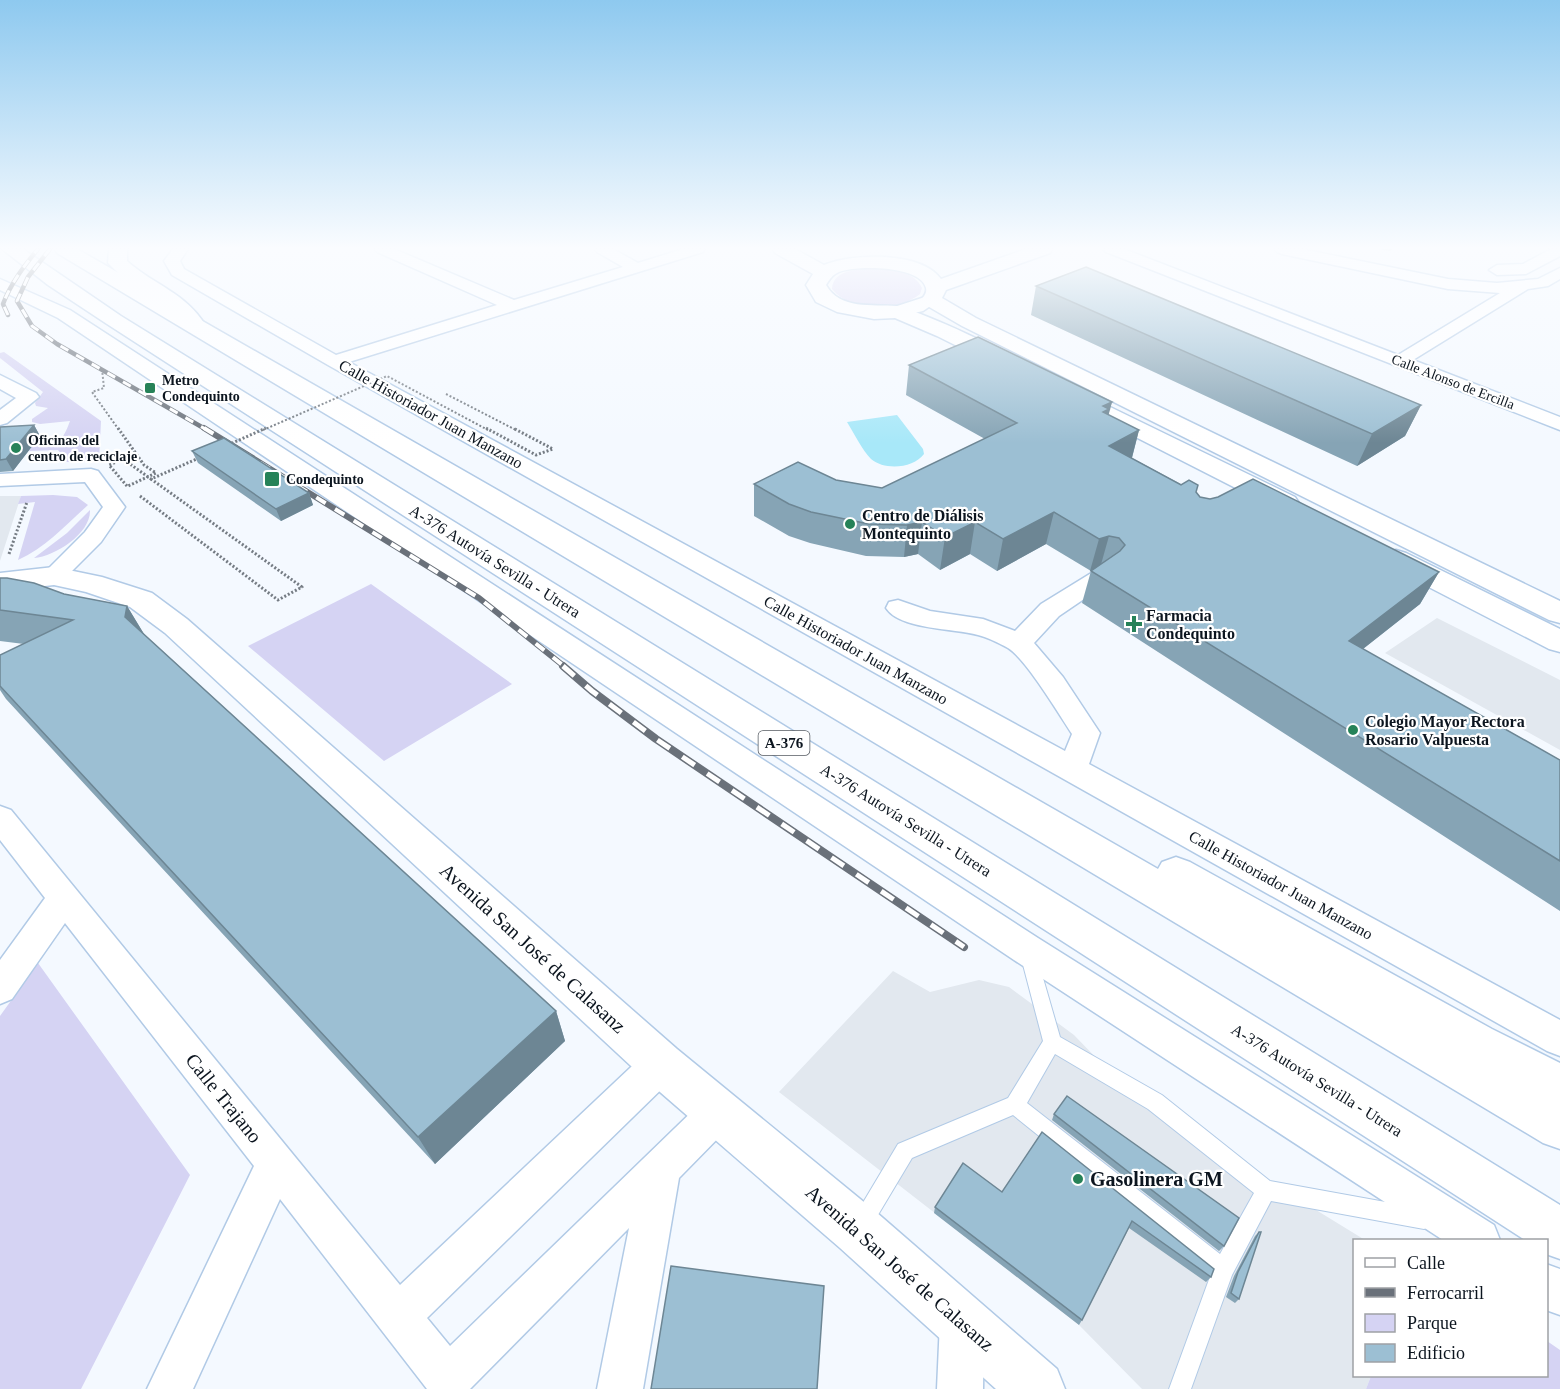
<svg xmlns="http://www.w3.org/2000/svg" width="1560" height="1389" font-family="Georgia,serif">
  <rect width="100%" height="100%" fill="#f4f9ff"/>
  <path fill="#e2e8ef" d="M0 496H21L0 561Z
    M1437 618 1560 680V750L1385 653Z
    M893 971 930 992 979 980 1009 987 1074 1035 1104 1066 1210 1145 1365 1240H1354V1376H1371L1366 1389H1142L1079 1325 779 1092Z"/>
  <path fill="#d5d3f3" d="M875 268C892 269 914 271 922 288L920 294C898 312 850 312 832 289 833 269 860 269 875 268Z
    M4 352 101 421 99 461 67 462 58 450 29 451 33 445C58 444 61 445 70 421L40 424 32 422V419L48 408 36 406 35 403 43 392 0 358V353Z
    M53 495 77 497 88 505C67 524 45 548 18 560L35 502 18 504 21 496Z
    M90 510C91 533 56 556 34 558L67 533Z
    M371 584 512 684 384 761 248 646Z
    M38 963 190 1175 81 1389H0V1016Z
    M1547 1341 1560 1350V1389H1366L1371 1376H1546Z"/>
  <path fill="#a8e8f9" d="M897 415 923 449 924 454C914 468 885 471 871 459 862 450 854 433 847 422Z"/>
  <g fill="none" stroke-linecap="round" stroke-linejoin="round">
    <defs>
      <path id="lane" d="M1029 949 1035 952 1037 957 1060 1037 1162 1095 1270 1181 1424 1209 1431 1212 1434 1219 1431 1226 1424 1229 1271 1201 1232 1275 1191 1389H1169L1211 1274 1013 1115 912 1158 869 1230 862 1233 855 1230 852 1223 855 1216 898 1144 1008 1098 1043 1041 1021 957 1023 952ZM1055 1054 1148 1109 1254 1193 1220 1254 1027 1103Z"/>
      <path id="street" d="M173 249H188L180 261 184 269 336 355 497 305 377 252 375 249H394L514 300 623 267 597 252 595 249H613L638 263 683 249H705L703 252 349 362 1065 751 1072 734C1059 714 1026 659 1008 648 999 643 987 637 978 635 954 628 900 630 886 608L889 602 898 600 930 611 983 619 1015 631 1041 604 1093 572 1101 570 1109 572 1113 577 1109 582 1059 616 1034 643 1063 677 1100 733 1089 764 1560 1020V1056L1547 1051 328 365 172 275 164 261Z
        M1103 249H1124L1398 355 1500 293 1448 289 1282 254 1277 252 1275 249H1302L1448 279 1497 283 1538 279 1560 268V279L1548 286 1528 289 1413 360 1560 417V430L1106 252Z
        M1551 249H1560V256L1526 274 1497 275 1489 270 1497 265 1523 264Z
        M0 279 70 310 1038 938 1494 1225 1500 1240H1443L1014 960 58 318 0 290Z
        M931 295 939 300 923 311 897 317 889 312 891 308Z
        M0 375 36 393 39 397 7 423 0 425V410L16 398 0 389Z
        M91 469 98 471 125 507 101 542 62 581 54 583 46 581 42 576 46 571 85 532 103 507 85 482 0 486V474Z
        M0 806 11 810 400 1285 648 1051 661 1046 674 1051 679 1064 674 1077 427 1318 450 1346 706 1098 719 1092 732 1098 738 1111 732 1124 679 1178 643 1389H597L629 1228 470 1389H427L280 1199 193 1389H147L254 1166 65 923 12 999 0 1004V960L45 898 0 840Z
        M1546 1264 1560 1269V1315L1546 1310Z
        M962 1300 977 1307 984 1322 983 1389H937L940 1322 947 1307Z"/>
      <path id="secondary" d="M109 249H127V261C155 286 185 292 206 326L202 330 195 332 188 330 173 311 121 276 108 263Z
        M773 249H795L824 265C852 253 921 251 941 279L1026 249H1052L1050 253 946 290 942 298 976 318 1560 601V623L1549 620 962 326 924 304 921 300C924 296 927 293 926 288 921 265 855 265 839 272 832 275 830 279 826 285 840 310 872 304 897 306 905 307 915 312 923 315 954 327 984 342 1015 357L1018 362 1015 367 1007 369 999 367 937 336 895 318 874 319 837 312 816 302 806 285 813 274 775 253Z
        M1069 387 1295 497 1299 503 1295 509 1286 511 1277 509 1061 399 1057 394 1061 389Z
        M1396 550 1406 553 1560 629V652L1549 649 1386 565 1382 559 1386 553Z
        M54 567 102 577 152 593 187 619 677 1049 876 1212 1057 1369 1065 1389H996L840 1248 645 1079 165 633 130 607 86 592 54 585 0 591V573Z"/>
      <path id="primary" d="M2 249H23L121 316 1560 1205V1259L1546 1254V1240H1525L107 324 48 285Z
        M55 249H77L1158 869 1162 862 1176 857 1190 862 1492 1029 1560 1063V1149L1543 1143 57 253Z"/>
    </defs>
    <use href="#lane" stroke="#b1cae6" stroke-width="2"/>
    <use href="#street" stroke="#b1cae6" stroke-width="3"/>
    <use href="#secondary" stroke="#b1cae6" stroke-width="3"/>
    <use href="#primary" stroke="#b1cae6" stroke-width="3"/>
    <path stroke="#757c84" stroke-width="2" stroke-dasharray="2 2" stroke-linecap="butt" d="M102 369 104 388 92 392 119 430"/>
    <path stroke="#757c84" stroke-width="3" stroke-dasharray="2 2" stroke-linecap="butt" d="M118 428 144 465 156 473 128 486
      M140 496 278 600 302 587 151 479
      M9 554 27 502"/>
    <use href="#lane" fill="#fff" fill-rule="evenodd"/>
    <use href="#street" fill="#fff" fill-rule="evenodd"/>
    <use href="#secondary" fill="#fff" fill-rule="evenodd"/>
    <use href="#primary" fill="#fff" fill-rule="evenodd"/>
    <defs>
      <path id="rail-far2" d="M50 249 28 277 17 301 32 326 57 344 207 430
        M8 315 3 304C11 283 24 266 38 249"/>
      <path id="rail-far1" d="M204 428 479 598 565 667"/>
      <path id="rail" d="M563 666 592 691 656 739 964 947"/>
    </defs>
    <use href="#rail-far2" stroke="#6a717a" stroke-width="4.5"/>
    <use href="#rail-far1" stroke="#6a717a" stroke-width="6"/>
    <use href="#rail" stroke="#6a717a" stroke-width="8"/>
    <use href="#rail-far2" stroke="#fff" stroke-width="3" stroke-dasharray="9" stroke-linecap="butt"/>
    <use href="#rail-far1" stroke="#fff" stroke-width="4" stroke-dasharray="11" stroke-linecap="butt"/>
    <use href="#rail" stroke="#fff" stroke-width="5" stroke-dasharray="15" stroke-linecap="butt"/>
    <path stroke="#757c84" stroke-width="2" stroke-dasharray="2 2" stroke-linecap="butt" d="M446 394 516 430
      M263 430 387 376 488 430"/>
    <path stroke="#757c84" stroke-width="3" stroke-dasharray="2 2" stroke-linecap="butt" d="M486 428 536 455 553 449 513 428
      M228 445 266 428
      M127 486 109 465 123 459 151 479 199 458"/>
  </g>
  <path fill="#86a4b5" d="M1377 249H1392L1390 251Z
    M1036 286 1421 405 1405 436 1357 466 1031 315Z
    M909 365 1112 402 1108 415 1139 430 1132 458 1196 492 1200 497 1439 572 1420 604 1363 649 1560 760V911L1082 603 1091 571 1046 544 997 571 970 554 940 570 918 554 904 557 866 556 810 543 789 536 754 516V484L836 480 882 488 985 439 906 395Z
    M34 425 40 436 13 471 0 472V427Z
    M192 451 309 493 313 505 281 521 198 463Z
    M0 578 64 594 127 606 144 634 556 1011 565 1041 435 1164 6 699 0 690V655L24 644 0 641Z
    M1054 1114 1224 1246 1219 1251 1052 1120Z
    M1042 1132 1211 1277 1206 1282 1129 1228 1082 1320 1079 1325 934 1213 935 1207 1002 1192Z
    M1259 1232 1239 1299 1235 1303 1226 1297 1234 1276 1255 1236Z"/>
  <path fill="#6d8694" d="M1112 402 1104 432 1103 406Z
    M1421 405 1405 436 1357 466 1372 434Z
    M34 425 40 436 13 471 6 459Z
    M1139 430 1131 461 1109 446Z
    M309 493 313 505 281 521 276 509Z
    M1054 512 1046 544 997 571 1003 539Z
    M922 522 918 554 904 557 907 525Z
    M975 522 970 554 940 570 945 537Z
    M1109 536 1100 568 1090 571 1099 539Z
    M1439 572 1420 604 1331 674 1349 641Z
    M127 606 147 639 125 617Z
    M556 1011 565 1041 435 1164 418 1137Z"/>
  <path fill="#9cbfd3" stroke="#6d8694" stroke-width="1.5" d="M1086 267 1421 405 1372 434 1036 286Z
    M978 337 1112 402 1103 406 1109 409 1103 412 1139 430 1109 446 1181 485 1189 480 1198 485 1196 492 1200 497 1210 499 1218 497 1253 479 1439 572 1349 641 1560 760V861L1091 571 1120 551 1125 545 1119 538 1109 536 1099 539 1054 512 1003 539 975 522 945 537 922 522 907 525 869 524 811 512 789 504 754 484 798 462 836 480 882 488 1017 423 909 365Z
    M34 425 6 459 0 460V427Z
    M224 438 309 493 276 509 192 451Z
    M0 578H7L34 583 64 594 127 606 125 617 556 1011 418 1137 0 686V655L73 620 0 610Z
    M1067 1096 1239 1218 1224 1246 1054 1114Z
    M1042 1132 1214 1269 1211 1277 1132 1221 1082 1320 935 1207 963 1163 1002 1192Z
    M1259 1232H1261L1239 1299 1231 1293 1238 1272Z
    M671 1266 824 1286 817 1389H651Z"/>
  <linearGradient id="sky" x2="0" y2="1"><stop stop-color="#8ec9ef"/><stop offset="0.56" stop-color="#fafcff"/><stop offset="1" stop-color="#fafcff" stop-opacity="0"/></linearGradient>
  <rect width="1560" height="443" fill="url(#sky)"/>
  <g fill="#268258" stroke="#fff" stroke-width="2">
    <rect x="144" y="382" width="12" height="12" rx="3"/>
    <circle cx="16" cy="448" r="6"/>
    <rect x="264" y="471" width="16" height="16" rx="3"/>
    <circle cx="850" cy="524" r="6"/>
    <path d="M1131 615h6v6h6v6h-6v6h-6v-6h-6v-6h6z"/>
    <circle cx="1353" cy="730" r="6"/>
    <circle cx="1078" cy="1179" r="6"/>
  </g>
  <g text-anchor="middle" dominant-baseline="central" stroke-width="4.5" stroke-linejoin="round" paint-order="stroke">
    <g font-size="14" font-weight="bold" fill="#0c151f" stroke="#fff" text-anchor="start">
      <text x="162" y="380">Metro<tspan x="162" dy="16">Condequinto</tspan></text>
      <text x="28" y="440">Oficinas del<tspan x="28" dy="16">centro de reciclaje</tspan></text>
      <text x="286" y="479">Condequinto</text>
    </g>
    <g font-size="14" fill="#0c151f" stroke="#fff">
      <text transform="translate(1453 382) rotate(21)">Calle Alonso de Ercilla</text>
    </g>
    <rect fill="#fff" stroke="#555b62" stroke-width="1.5" x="758.5" y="731" width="51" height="24" rx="4.5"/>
    <g font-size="15" font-weight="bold" fill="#0c151f">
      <text x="784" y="743">A-376</text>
    </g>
    <g font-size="16" fill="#0c151f" stroke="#fff">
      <text transform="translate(431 414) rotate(29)">Calle Historiador Juan Manzano</text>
      <text transform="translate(495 561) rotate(32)">A-376 Autovía Sevilla - Utrera</text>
      <text transform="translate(856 650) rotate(29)">Calle Historiador Juan Manzano</text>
      <text transform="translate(906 820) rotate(32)">A-376 Autovía Sevilla - Utrera</text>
      <text transform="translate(1281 885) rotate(29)">Calle Historiador Juan Manzano</text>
      <text transform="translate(1317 1080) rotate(32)">A-376 Autovía Sevilla - Utrera</text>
    </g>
    <g font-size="16" font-weight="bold" fill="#0c151f" stroke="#fff" text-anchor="start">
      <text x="862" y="515">Centro de Diálisis<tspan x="862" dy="18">Montequinto</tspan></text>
      <text x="1146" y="615">Farmacia<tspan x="1146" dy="18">Condequinto</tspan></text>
      <text x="1365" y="721">Colegio Mayor Rectora<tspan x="1365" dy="18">Rosario Valpuesta</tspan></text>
    </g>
    <g font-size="20" fill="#0c151f" stroke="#fff">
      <text transform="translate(533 948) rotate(42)">Avenida San José de Calasanz</text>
      <text transform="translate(224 1098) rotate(51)">Calle Trajano</text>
      <text transform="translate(900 1268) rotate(41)">Avenida San José de Calasanz</text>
    </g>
    <g font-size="20" font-weight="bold" fill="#0c151f" stroke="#fff" text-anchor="start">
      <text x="1090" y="1179">Gasolinera GM</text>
    </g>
  </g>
  <rect x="1353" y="1239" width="195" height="138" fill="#ffffff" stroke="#9ea1a5" stroke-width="1.5"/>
  <rect x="1365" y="1258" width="30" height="9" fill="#ffffff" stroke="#9ea1a5" stroke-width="1.5"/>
  <text x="1407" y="1269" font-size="18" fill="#0c151f">Calle</text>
  <rect x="1365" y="1288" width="30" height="9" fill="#6a717a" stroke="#9ea1a5" stroke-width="1.5"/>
  <text x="1407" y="1299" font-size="18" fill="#0c151f">Ferrocarril</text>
  <rect x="1365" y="1314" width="30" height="18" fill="#d5d3f3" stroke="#9ea1a5" stroke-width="1.5"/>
  <text x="1407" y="1329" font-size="18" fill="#0c151f">Parque</text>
  <rect x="1365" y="1344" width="30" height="18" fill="#9cbfd3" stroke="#9ea1a5" stroke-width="1.5"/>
  <text x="1407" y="1359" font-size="18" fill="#0c151f">Edificio</text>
</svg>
